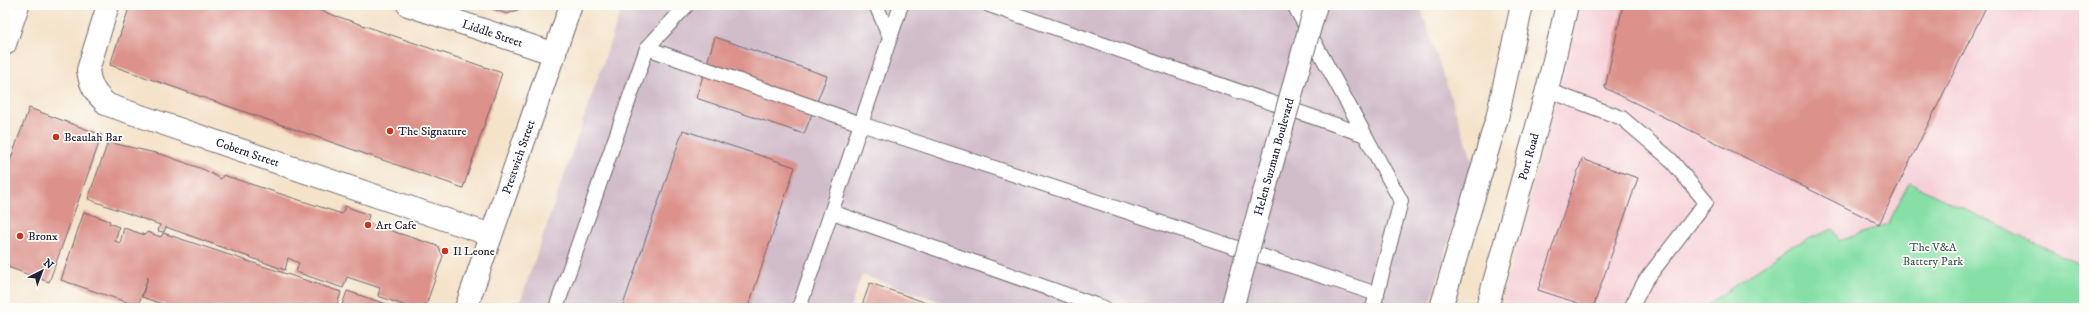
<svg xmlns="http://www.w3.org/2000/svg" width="2089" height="313" font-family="'IM FELL DW Pica',serif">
  <rect width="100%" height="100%" fill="#fdfcf7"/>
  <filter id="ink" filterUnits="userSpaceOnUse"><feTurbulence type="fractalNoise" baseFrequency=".025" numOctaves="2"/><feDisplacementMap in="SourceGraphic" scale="8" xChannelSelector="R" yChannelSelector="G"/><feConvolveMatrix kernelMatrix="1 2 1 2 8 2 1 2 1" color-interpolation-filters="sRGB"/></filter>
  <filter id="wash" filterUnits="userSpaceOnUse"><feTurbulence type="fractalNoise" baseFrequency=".012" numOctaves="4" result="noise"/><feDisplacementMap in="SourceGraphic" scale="16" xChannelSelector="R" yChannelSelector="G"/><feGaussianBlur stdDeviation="0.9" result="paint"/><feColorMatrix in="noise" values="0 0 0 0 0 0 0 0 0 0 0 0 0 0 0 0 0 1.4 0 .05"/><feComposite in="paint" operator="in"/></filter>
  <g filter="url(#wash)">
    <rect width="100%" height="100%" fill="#f4e2c9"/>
    <path fill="#f6cfd8" d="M1579 5H2084V308H1500L1558 93Z"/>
    <path fill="#d1bdca" d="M623 5H1418L1421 9 1473 162 1429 308H959L862 275 850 308H518Z"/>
    <path fill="#86e0a6" stroke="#548170" d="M1909 183 2084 266V308H1703L1789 247 1833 229 1839 241 1888 224Z"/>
    <g id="blocks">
      <path fill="#dc918a" d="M130 5H304L502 73 463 188 110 65Z
        M482 5H530L507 14Z
        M1623 5H1987L1879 224 1605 88Z
        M715 37 827 76 804 134 696 98Z
        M29 108 102 135 49 282 5 266V175Z
        M683 130 795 167 748 308H622Z
        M108 142 164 155 205 170 221 179 223 175 342 214 345 206 369 215 367 223 438 246 443 256 425 308H412L378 296 380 288 347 277 343 288 296 272 299 263 288 258 285 270 166 227 164 232 158 231 160 225 88 199Z
        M1582 159 1638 178 1593 308 1538 290Z
        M84 212 110 221 109 223 119 227 115 241 120 243 124 228 145 235 147 232 161 237 163 233 341 292 336 308H174L142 297 148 277 138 306 61 280Z
        M870 283 941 308H861Z
        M347 291 398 308H341Z"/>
    </g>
  </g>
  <g filter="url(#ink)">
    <use href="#blocks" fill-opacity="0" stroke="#6c656d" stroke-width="1"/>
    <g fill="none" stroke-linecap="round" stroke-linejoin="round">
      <defs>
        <path id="service" d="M876 5 890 37
          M989 5 1365 135
          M1294 5 1401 201 1373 308
          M647 48 861 124 1377 294
          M1547 90 1622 118 1670 159 1706 202 1645 281 1631 308
          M832 212 1104 308
          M556 308 647 48 687 5
          M799 308 901 5"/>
        <g id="minor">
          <path id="s1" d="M108 5 88 70C90 86 96 95 108 105L491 235"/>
          <path id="s2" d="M408 5 555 54"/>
          <path id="s3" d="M466 308 571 5"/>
          <path id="s4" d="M1487 308 1547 90 1567 5"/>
        </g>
        <path id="secondary" d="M5 44 18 5"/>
        <path id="primary" d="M1441 308 1497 118 1522 5"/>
      </defs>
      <use href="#service" stroke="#6c656d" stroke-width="16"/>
      <use href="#minor" stroke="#6c656d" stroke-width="24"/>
      <use href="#secondary" stroke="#6c656d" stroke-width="24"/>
      <use href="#primary" stroke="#6c656d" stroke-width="24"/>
      <use href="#service" stroke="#fff" stroke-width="14"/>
      <use href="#minor" stroke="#fff" stroke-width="22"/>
      <use href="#secondary" stroke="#fff" stroke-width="22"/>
      <use href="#primary" stroke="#fff" stroke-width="22"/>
      <defs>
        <g id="primary-bridge">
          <path id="s5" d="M1232 308 1316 5"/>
        </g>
      </defs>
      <use href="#primary-bridge" stroke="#6c656d" stroke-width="24" stroke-linecap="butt"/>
      <use href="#primary-bridge" stroke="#fff" stroke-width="22"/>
    </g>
  </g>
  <g fill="#c8321e" stroke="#fdfcf7" stroke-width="1.5">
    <circle cx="390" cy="131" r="4"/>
    <circle cx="56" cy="137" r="4"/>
    <circle cx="368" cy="225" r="4"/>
    <circle cx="20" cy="236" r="4"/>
    <circle cx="445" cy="251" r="4"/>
  </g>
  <g text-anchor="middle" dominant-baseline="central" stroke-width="3.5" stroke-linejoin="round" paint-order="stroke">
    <g font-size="12" fill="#22223b" stroke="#fdfcf7">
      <text stroke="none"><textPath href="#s2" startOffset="89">Liddle Street</textPath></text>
      <text stroke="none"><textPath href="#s1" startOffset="257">Cobern Street</textPath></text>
      <text stroke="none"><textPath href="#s5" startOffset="157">Helen Suzman Boulevard</textPath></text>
      <text stroke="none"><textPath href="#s3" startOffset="160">Prestwich Street</textPath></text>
      <text stroke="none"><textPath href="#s4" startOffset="157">Port Road</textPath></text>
    </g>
    <g font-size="12" fill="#22223b" stroke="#fdfcf7" text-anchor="start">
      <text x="398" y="131">The Signature</text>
      <text x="64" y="137">Beaulah Bar</text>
      <text x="376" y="225">Art Cafe</text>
      <text x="28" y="236">Bronx</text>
      <text x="453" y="251">Il Leone</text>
    </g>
    <g font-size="12" fill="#405b5b" stroke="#fdfcf7">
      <text x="1933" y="247">The V&amp;A<tspan x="1933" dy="14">Battery Park</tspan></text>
    </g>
  </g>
  <rect width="2089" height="313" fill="none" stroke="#fdfcf7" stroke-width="20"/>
  <g transform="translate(42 271) rotate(42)" stroke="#fdfcf7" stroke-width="3" paint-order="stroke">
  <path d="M0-3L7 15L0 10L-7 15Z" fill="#22223b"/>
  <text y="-6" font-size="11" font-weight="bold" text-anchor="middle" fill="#22223b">N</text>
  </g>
</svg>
